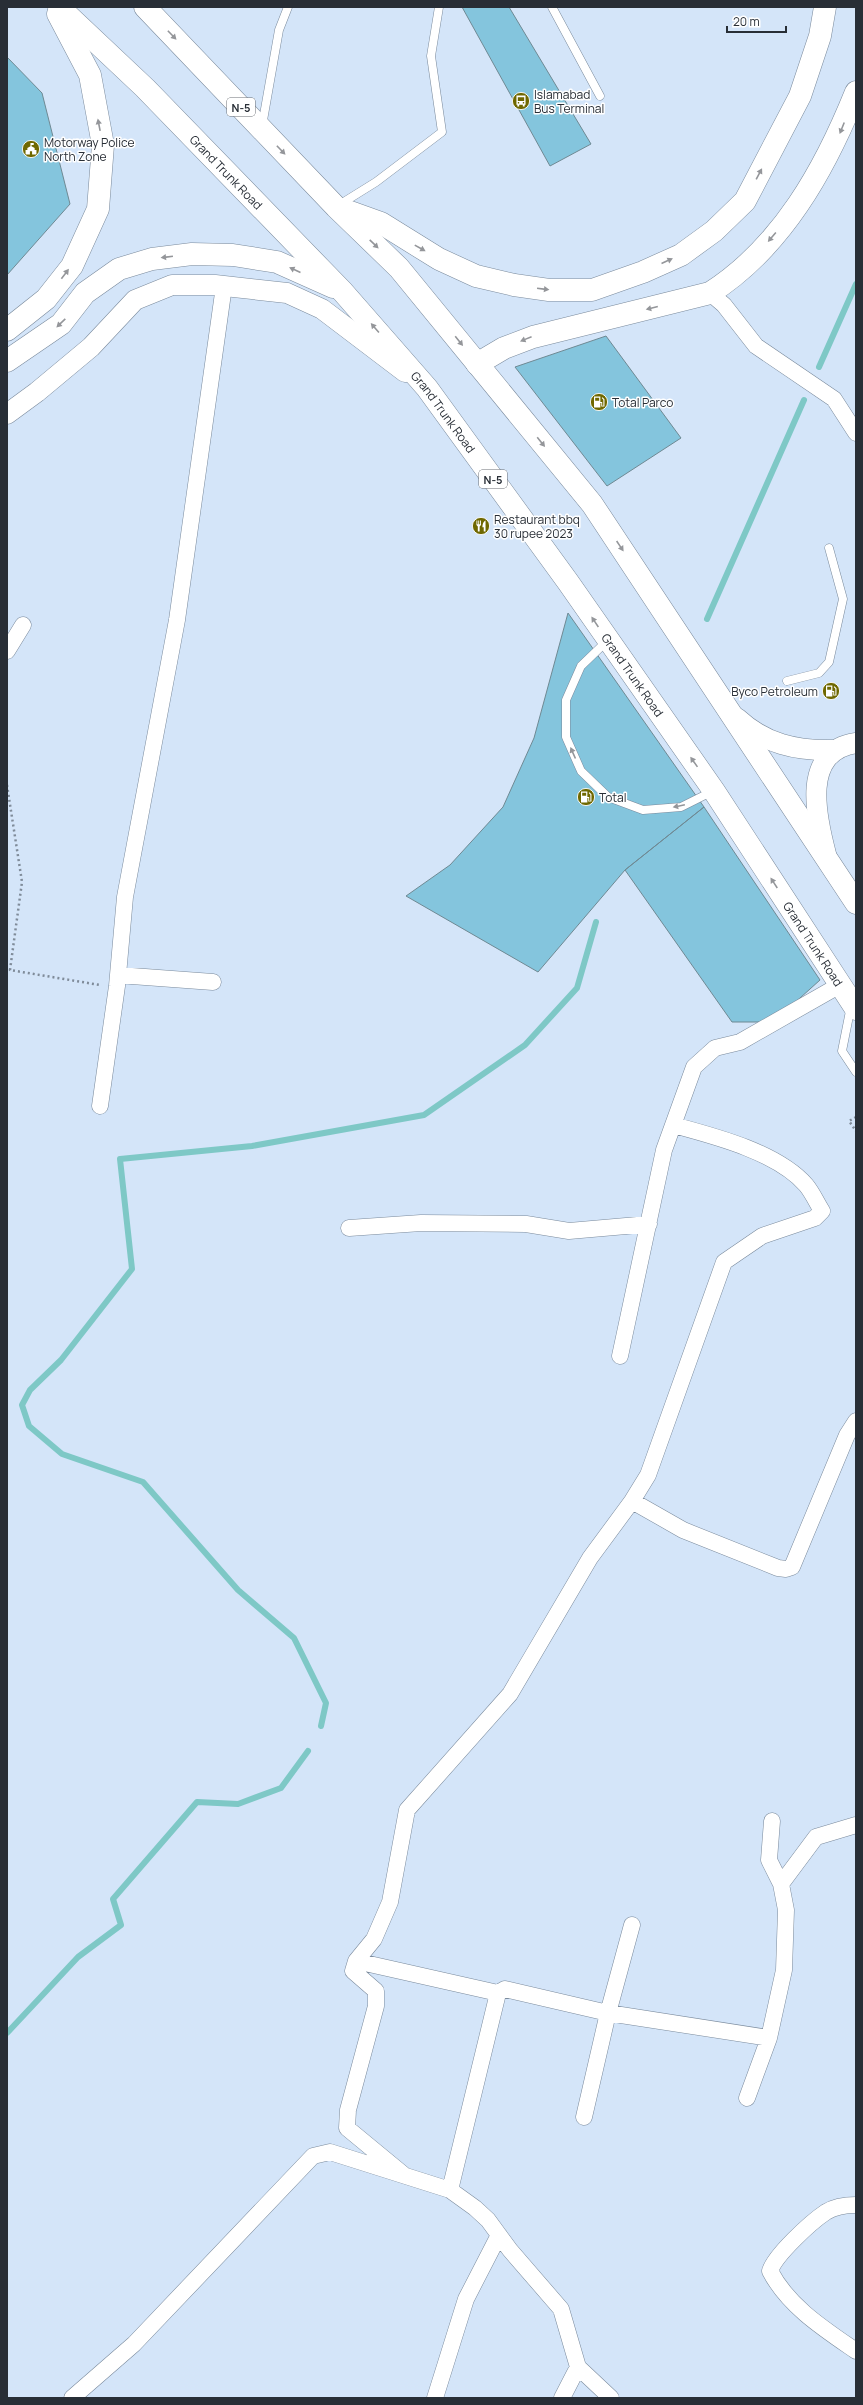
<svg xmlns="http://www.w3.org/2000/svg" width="863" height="2405" font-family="Manrope,sans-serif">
  <rect width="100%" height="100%" fill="#d4e5f9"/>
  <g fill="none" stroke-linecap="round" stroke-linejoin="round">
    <path stroke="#7ec8c6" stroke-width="6" d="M819 367 856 284
      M707 619 804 400
      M321 1726 326 1703 294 1638 238 1590 143 1482 62 1454 29 1426 22 1405 30 1390 61 1360 132 1269 120 1159 252 1146 424 1115 525 1045 577 988 596 922
      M7 2033 78 1957 121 1925 113 1899 197 1802 238 1804 281 1788 308 1751"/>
  </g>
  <path fill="#84c5dd" stroke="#6f8993" d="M462 7H509L591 144 550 166Z
    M7 57 42 93 70 204 7 275Z
    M606 336 681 438 607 486 515 367Z
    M568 613 704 807 625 870 538 972 406 896 450 865 503 807 534 738Z
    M704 807 820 980 790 1007 760 1022H732L625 870Z"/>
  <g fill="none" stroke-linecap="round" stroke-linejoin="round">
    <defs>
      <path id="service" d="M552 7 600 96
        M262 126 279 30 288 7
        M339 205 376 182 442 132 431 56 439 7
        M607 641 581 666 566 700V737L581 771 608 797 643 810 681 807 713 791
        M787 681 819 673 829 662 843 599 829 548
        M851 1006 842 1051 856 1072"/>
      <path id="minor" d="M710 293 724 305 756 346 834 399 856 433
        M7 651 23 625
        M118 975 213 982
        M100 1106 117 986 125 897 177 620 224 286
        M349 1228 421 1223 526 1224 569 1231 649 1224
        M620 1356 664 1150 694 1067 715 1048 740 1042 840 985
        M632 1501 648 1475 724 1262 762 1236 815 1218 822 1211C817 1203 812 1192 806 1185 777 1152 714 1136 673 1125
        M781 1884 816 1837 856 1825
        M356 1961 498 1993
        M747 2098 769 2038 784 1970 786 1910 781 1884 769 1860 772 1821
        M584 2117 608 2013 632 1925
        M404 2175 347 2128 348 2110 376 2006V1991L353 1971 356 1961 374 1939 390 1902 407 1810 510 1694 590 1558 632 1501 683 1530 778 1568 786 1569 792 1567 847 1435 856 1421
        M450 2190 498 1993 505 1989 608 2013 769 2038
        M856 2205C846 2205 834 2207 826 2212 811 2222 775 2255 770 2271 788 2306 824 2329 856 2351
        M72 2398 134 2344 313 2156 330 2152 450 2190 475 2208 488 2220 510 2250 561 2309 578 2367 611 2398
        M435 2398 466 2299 499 2235
        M562 2398 578 2367"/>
      <path id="tertiary" d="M7 414 37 392 91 347 135 300 172 285H215L287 293 322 309 405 372
        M737 718C765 744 796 751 834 750
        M826 854C816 816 801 751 856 743"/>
      <path id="primary" d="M477 364 504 348 533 337 710 293C782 247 825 169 856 92"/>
      <g id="trunk">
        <path id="s1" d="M59 7 145 88 343 292 427 388 568 582 714 791 856 1009"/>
        <path d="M145 7 336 207 399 268 592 504 856 903"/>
        <path d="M342 209 381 223 439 259 476 276 514 285 549 290H592L643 272 681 255 714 231 745 201 800 96 820 36 825 7"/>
        <path d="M7 330 46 299 72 266 98 209 103 145 90 75 58 14"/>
        <path d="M7 361 61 324 85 293 119 269 152 259 192 254 233 255 277 262 333 287"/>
      </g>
    </defs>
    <use href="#service" stroke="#7a8a9c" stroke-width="9"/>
    <use href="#minor" stroke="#7a8a9c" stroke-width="17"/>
    <use href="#tertiary" stroke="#7a8a9c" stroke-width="21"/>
    <use href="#primary" stroke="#7a8a9c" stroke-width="23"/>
    <use href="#trunk" stroke="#7a8a9c" stroke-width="23"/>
    <path stroke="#7f8b99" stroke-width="2.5" stroke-dasharray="2 3" stroke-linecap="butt" d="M7 785 22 882 10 970 100 985
      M856 1117 849 1121 856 1131"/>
    <use href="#service" stroke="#fff" stroke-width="8"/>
    <use href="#minor" stroke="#fff" stroke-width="16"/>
    <use href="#tertiary" stroke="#fff" stroke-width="20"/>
    <use href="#primary" stroke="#fff" stroke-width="22"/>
    <use href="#trunk" stroke="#fff" stroke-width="22"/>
  </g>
  <defs><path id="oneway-solid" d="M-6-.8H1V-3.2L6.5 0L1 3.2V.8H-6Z"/></defs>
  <g fill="#94969a">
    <use href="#oneway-solid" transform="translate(172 35) rotate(46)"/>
    <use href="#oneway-solid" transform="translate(99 125) rotate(-101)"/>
    <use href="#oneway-solid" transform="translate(842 128) rotate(112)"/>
    <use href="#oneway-solid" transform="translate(281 150) rotate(46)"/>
    <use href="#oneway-solid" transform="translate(759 174) rotate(-62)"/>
    <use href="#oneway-solid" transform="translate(772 237) rotate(130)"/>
    <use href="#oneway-solid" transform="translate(374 244) rotate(44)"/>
    <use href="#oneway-solid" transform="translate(420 248) rotate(29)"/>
    <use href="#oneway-solid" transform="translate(167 257) rotate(173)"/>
    <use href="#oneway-solid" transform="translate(667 261) rotate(-24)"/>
    <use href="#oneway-solid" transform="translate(295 270) rotate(-156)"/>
    <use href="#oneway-solid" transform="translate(65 274) rotate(-53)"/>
    <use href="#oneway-solid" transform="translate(543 289) rotate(7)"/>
    <use href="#oneway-solid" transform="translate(652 308) rotate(166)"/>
    <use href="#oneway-solid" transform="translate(61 323) rotate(136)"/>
    <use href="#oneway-solid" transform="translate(375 328) rotate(-131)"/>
    <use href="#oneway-solid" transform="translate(526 339) rotate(158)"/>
    <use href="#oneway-solid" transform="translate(459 341) rotate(51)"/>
    <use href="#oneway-solid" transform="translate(541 442) rotate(51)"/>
    <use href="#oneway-solid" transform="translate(620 546) rotate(56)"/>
    <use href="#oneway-solid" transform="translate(595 622) rotate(-124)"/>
    <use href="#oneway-solid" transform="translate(573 753) rotate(-114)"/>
    <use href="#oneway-solid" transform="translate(694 762) rotate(-125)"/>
    <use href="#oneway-solid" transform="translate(679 806) rotate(168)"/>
    <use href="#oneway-solid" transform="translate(774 883) rotate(-123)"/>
  </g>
  <defs>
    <symbol id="bus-disc" viewBox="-11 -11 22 22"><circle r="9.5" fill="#6f6800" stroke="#fff"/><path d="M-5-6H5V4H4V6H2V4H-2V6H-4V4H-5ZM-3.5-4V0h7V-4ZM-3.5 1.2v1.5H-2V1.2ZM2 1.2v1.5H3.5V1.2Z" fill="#fff"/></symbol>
    <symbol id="civic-disc" viewBox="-11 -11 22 22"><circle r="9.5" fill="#6f6800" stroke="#fff"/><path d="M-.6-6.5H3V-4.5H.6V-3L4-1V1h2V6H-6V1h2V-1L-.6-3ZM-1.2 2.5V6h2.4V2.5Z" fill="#fff"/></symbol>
    <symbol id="fuel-disc" viewBox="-11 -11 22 22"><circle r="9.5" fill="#6f6800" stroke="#fff"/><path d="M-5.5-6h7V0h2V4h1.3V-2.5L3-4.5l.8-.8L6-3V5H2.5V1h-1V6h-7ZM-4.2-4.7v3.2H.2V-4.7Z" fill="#fff"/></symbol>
    <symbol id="restaurant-disc" viewBox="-11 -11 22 22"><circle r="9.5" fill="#6f6800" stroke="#fff"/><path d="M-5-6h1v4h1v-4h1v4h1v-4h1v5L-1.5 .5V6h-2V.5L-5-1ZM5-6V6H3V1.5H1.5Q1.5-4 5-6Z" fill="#fff"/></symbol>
  </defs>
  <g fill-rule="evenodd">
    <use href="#bus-disc" x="511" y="91" width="20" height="20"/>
    <use href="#civic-disc" x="21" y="139" width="20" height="20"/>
    <use href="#fuel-disc" x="589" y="392" width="20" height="20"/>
    <use href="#restaurant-disc" x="471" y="516" width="20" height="20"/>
    <use href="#fuel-disc" x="821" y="681" width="20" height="20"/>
    <use href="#fuel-disc" x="576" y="787" width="20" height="20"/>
  </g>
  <g text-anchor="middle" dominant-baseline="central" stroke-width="3" stroke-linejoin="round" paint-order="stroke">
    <g fill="#fff" stroke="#686d72" stroke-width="1">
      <rect x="227" y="98" width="28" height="18" rx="3"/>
      <rect x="479" y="470" width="28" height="18" rx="3"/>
    </g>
    <g font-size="11" font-weight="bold" fill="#282e36">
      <text x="241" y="107">N-5</text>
      <text x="493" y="479">N-5</text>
    </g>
    <g font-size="12" fill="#282e36" stroke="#fff" text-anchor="start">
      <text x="534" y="94">Islamabad<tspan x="534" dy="14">Bus Terminal</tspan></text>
      <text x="44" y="142">Motorway Police<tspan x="44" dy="14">North Zone</tspan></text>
      <text x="612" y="402">Total Parco</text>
      <text x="494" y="519">Restaurant bbq<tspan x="494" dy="14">30 rupee 2023</tspan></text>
      <text x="818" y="691" text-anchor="end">Byco Petroleum</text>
      <text x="599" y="797">Total</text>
    </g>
    <g font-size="12" fill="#282e36" stroke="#fff">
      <text stroke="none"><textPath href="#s1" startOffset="235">Grand Trunk Road</textPath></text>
      <text stroke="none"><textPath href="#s1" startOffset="559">Grand Trunk Road</textPath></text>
      <text stroke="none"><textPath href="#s1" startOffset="883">Grand Trunk Road</textPath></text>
      <text stroke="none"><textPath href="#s1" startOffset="1207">Grand Trunk Road</textPath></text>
    </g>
  </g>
  <rect width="863" height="2405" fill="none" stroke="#282e36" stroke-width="16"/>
  <path d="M727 26v6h59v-6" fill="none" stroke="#282e36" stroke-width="2"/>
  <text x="733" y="26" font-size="12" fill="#282e36" stroke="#ffffff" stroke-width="3" paint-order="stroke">20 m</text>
</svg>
